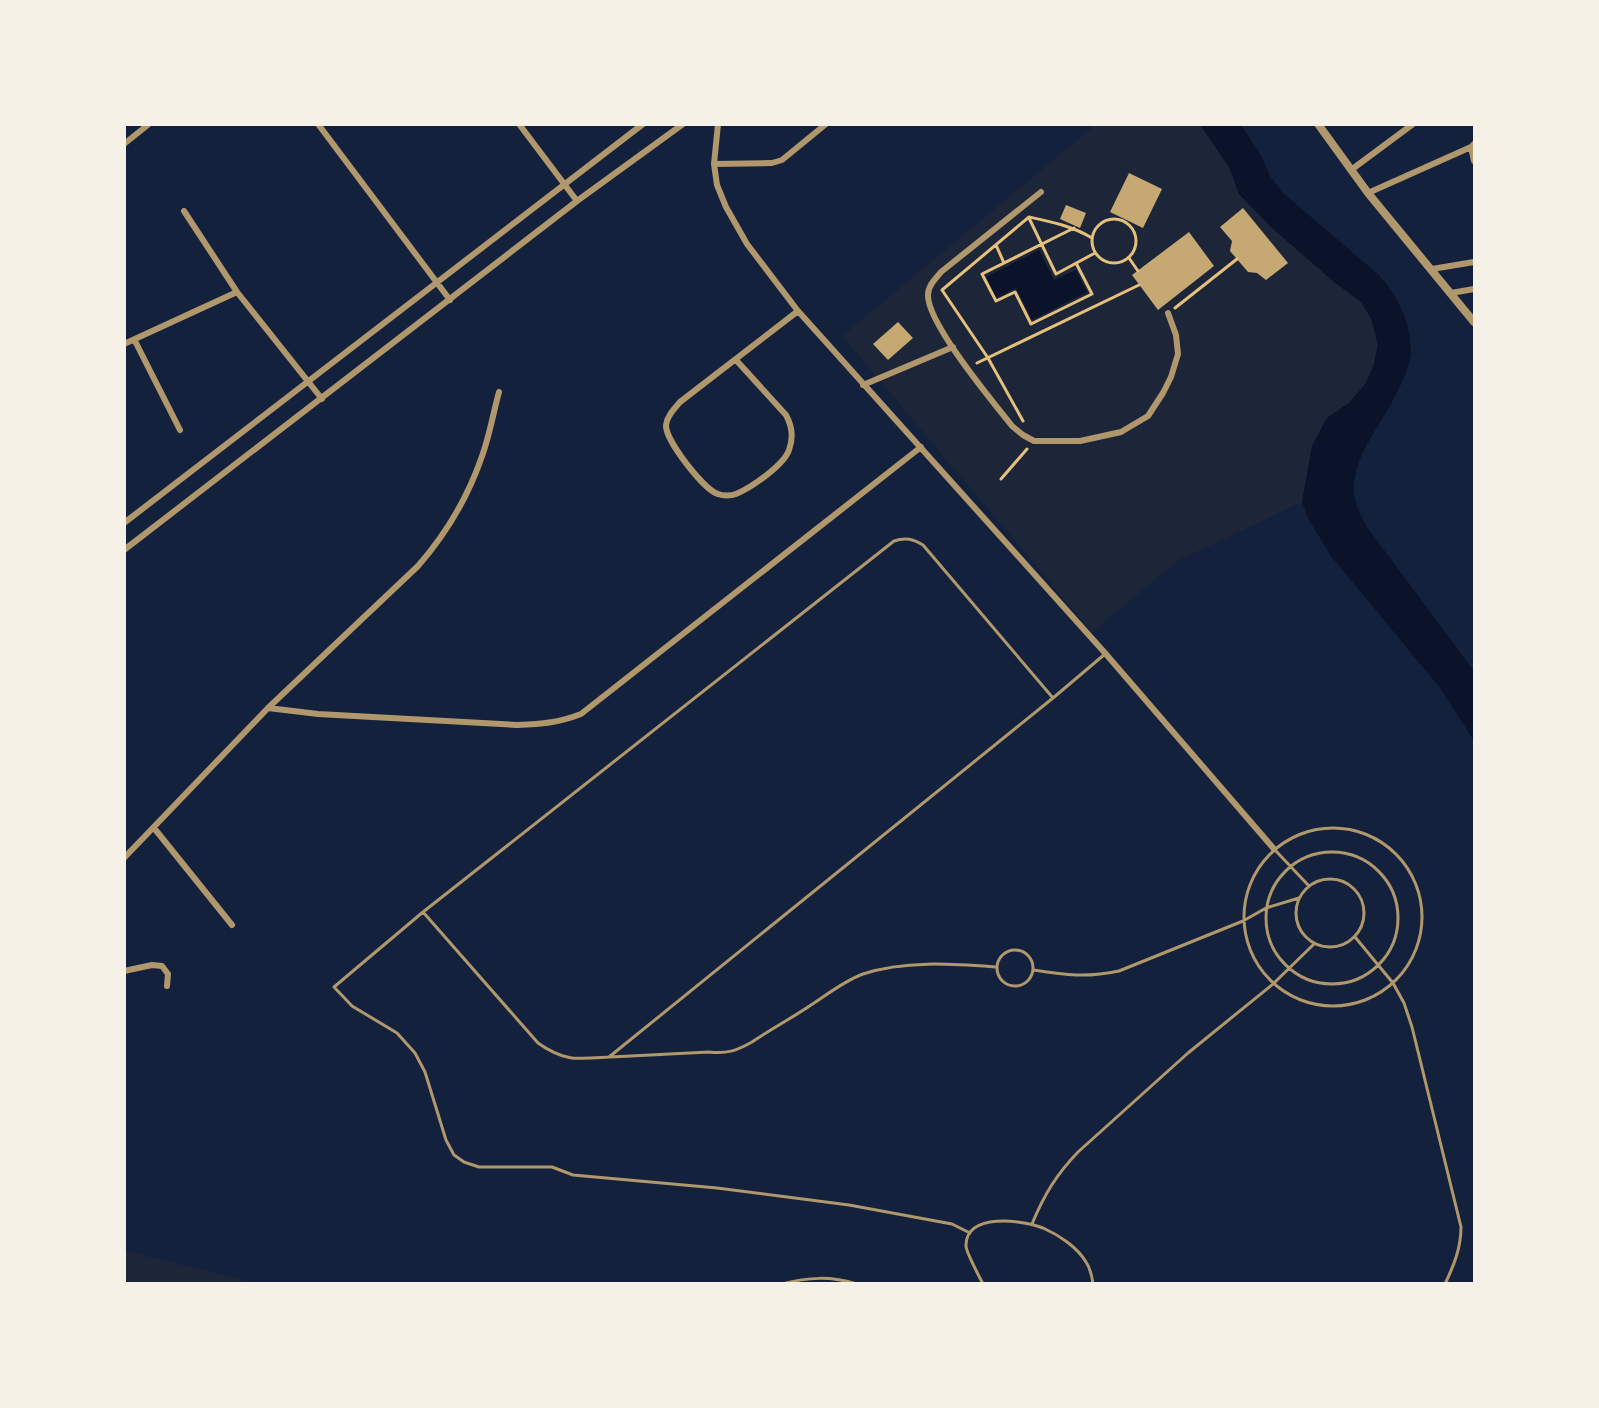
<svg xmlns="http://www.w3.org/2000/svg" width="1599" height="1408" font-family="Georgia,serif">
  <rect width="100%" height="100%" fill="#14213d"/>
  <path fill="#1d2539" d="M1200 124 1229 167 1239 194 1271 227 1334 282 1360 301 1371 318 1378 344 1374 364 1366 383 1349 403 1327 418 1312 446 1302 502 1179 560 1092 632 842 336 1095 125Z
    M124 1251H125L256 1283H125Z"/>
  <path fill="#0b132b" d="M1200 125H1241L1261 155 1270 176 1283 193 1379 275C1398 297 1410 320 1411 350 1412 368 1391 405 1381 421 1367 443 1353 466 1354 493 1355 505 1362 517 1367 527L1474 671V741L1440 688 1331 556 1308 518 1302 502 1312 446 1327 418 1349 403 1366 383 1374 364 1378 344 1371 318 1360 301 1334 282 1271 227 1239 194 1229 167Z
    M1039 250 1054 280 1076 270 1087 292 1032 320 1016 288 996 298 986 277Z"/>
  <path fill="#c6a872" d="M1129 173 1162 189 1143 228 1110 212Z
    M1066 205 1086 213 1080 228 1060 219Z
    M1243 208 1288 263 1266 280 1257 273 1248 272 1230 251 1232 241 1220 227Z
    M1189 232 1214 266 1158 310 1132 275Z
    M898 322 913 338 888 360 873 344Z"/>
  <g fill="none" stroke-linecap="round" stroke-linejoin="round">
    <path stroke="#e5c07b" stroke-width="3" d="M1029 218 1056 274 1095 253
      M1092 241a22 22 0 1 1 44 0a22 22 0 1 1-44 0Z
      M1074 228 982 274 996 301 1015 292 1031 324 1092 294 1076 263
      M996 245 1004 263
      M1129 258 1138 271
      M1175 308 1237 259
      M977 363 1139 285
      M1023 421 988 358 942 290 1029 217C1052 222 1072 226 1092 238
      M1001 479 1027 449"/>
    <path stroke="#b1986c" stroke-width="3" d="M1244 917a89 89 0 1 1 178 0a89 89 0 1 1-178 0Z
      M1275 850 1309 886
      M1266 918a66 66 0 1 1 132 0a66 66 0 1 1-132 0Z
      M1296 913a34 34 0 1 1 68 0a34 34 0 1 1-68 0Z
      M423 912 538 1043C565 1062 578 1059 609 1057L1053 698 1105 654
      M1355 937 1393 983 1404 1003 1412 1027 1461 1227C1461 1248 1454 1265 1445 1284
      M997 968a18 18 0 1 1 36 0a18 18 0 1 1-36 0Z
      M1033 970C1066 975 1086 978 1119 971L1243 921 1266 908 1299 898
      M611 1057 709 1052C727 1054 736 1051 752 1042 771 1029 792 1018 811 1005 828 994 844 981 863 974 905 960 954 964 997 967
      M1032 1224C1044 1195 1056 1175 1078 1152L1188 1053 1273 984 1314 944
      M970 1233 952 1224 849 1205 717 1188 573 1175 552 1167H479L464 1162 454 1155 446 1140 425 1072 415 1053 397 1033 352 1006 334 987 423 912 894 541C906 537 913 539 923 545L1053 698
      M782 1284C808 1277 831 1276 857 1284
      M983 1284C979 1276 966 1252 966 1246 965 1212 1023 1220 1043 1228 1059 1235 1077 1247 1086 1262 1090 1268 1092 1276 1093 1284"/>
    <path stroke="#b1986c" stroke-width="6" d="M318 124 450 300
      M519 124 577 201
      M718 124 714 164 717 185 726 207 747 244 798 311 1105 653 1274 849
      M124 144 149 124
      M1471 147 1474 161
      M714 164 772 163 782 160 826 124
      M1351 170 1413 124
      M1041 192 941 272C935 279 928 286 928 295 927 323 993 402 1012 426L1023 435 1034 441H1080L1121 432 1148 416 1163 393 1171 377 1178 354 1176 335 1168 313
      M1368 193 1471 147 1474 144
      M184 211 237 292 322 399
      M1432 269 1474 262
      M1451 293 1474 289
      M135 341 180 430
      M124 344 237 292
      M736 360 786 415C792 426 794 437 789 450 784 465 751 488 736 494 731 496 723 496 718 494 704 490 665 440 666 425 667 416 674 409 680 402L798 311
      M863 385 953 347
      M124 523 643 124
      M124 550 577 201 683 124
      M268 708 318 714 517 725C541 724 558 723 581 714L921 447
      M154 828 232 925
      M124 858 268 708 418 566C445 535 467 499 481 459 489 438 493 414 499 392
      M124 971 152 965 162 966 168 974 167 986"/>
    <path stroke="#b1986c" stroke-width="8" d="M1318 124 1368 193 1474 322"/>
  </g>
  <rect width="1599" height="1408" fill="none" stroke="#f6f1e7" stroke-width="252"/>
</svg>
